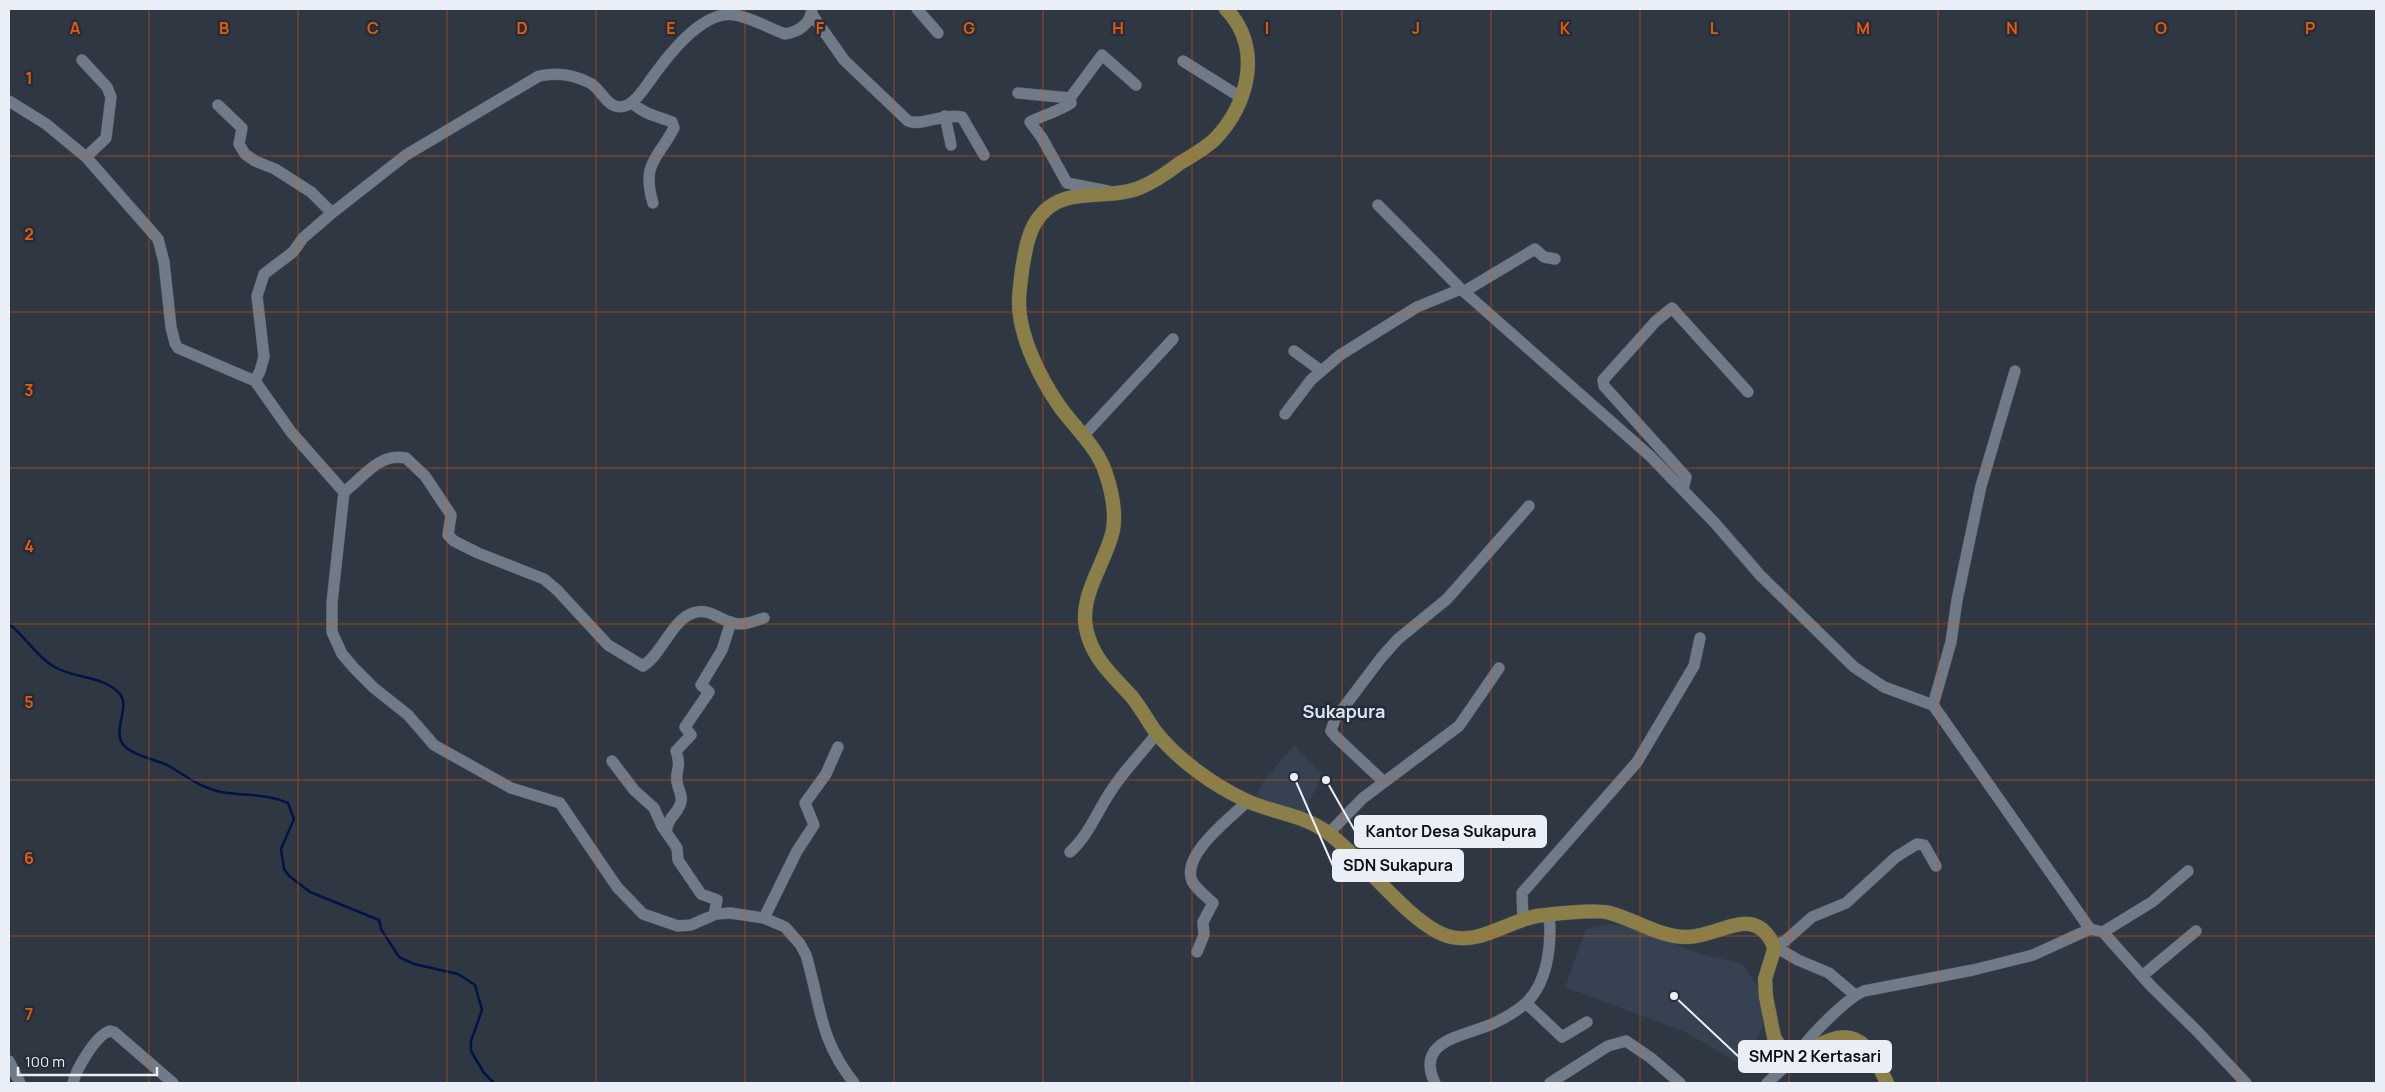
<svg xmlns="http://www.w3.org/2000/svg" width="2385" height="1092" font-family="Manrope,sans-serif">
  <rect width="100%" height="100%" fill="#2f3742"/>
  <path fill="#364151" d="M1294 745 1322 773 1305 813 1256 797 1263 782Z
    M1610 924 1629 927 1701 954 1741 963 1759 988 1763 1027 1741 1064 1685 1032 1565 987 1586 929Z"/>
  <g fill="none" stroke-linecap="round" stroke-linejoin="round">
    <path stroke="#001545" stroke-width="2.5" d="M9 624C25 636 36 656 53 666 73 679 102 675 119 693 133 707 107 735 128 749 139 757 154 759 167 765 185 775 200 788 221 792 245 796 266 793 288 803L294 819 281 849 284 869 289 876 310 892 379 920 381 929 399 957 414 964 458 974 475 985 482 1010 471 1041V1051L484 1073 494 1083"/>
    <defs>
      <path id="minor" d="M917 9 938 33
        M811 13 844 60 908 121C920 127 943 113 962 117L984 155
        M82 60 107 87 111 97 106 138 86 157
        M1183 61 1242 98
        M1018 93 1070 98 1071 103C1060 111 1043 115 1030 122L1042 138 1067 183 1108 191
        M1070 98 1102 55 1136 85
        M9 101 46 124 86 157 158 239 164 262 171 327 175 343 178 348 255 381 291 432 344 492 332 603V632L342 654 354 668 374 688 408 715 434 745 511 788 560 803 617 887 643 914 678 926 691 925 716 914 730 913 764 918 785 927 800 944 806 955C821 1006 819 1039 854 1083
        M632 103C648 116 654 115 672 122L674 128C658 159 641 163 653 203
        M218 105 242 128 239 144 245 154 255 161 275 169 311 192 332 213
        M945 116 951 145
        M1378 205 1461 289
        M1465 291 1535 249 1544 257 1555 259
        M1294 351 1320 370
        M255 381 260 371 264 357 257 296 264 274 293 252 303 238 332 213 406 155 539 76C557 72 573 74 590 83 603 90 607 111 625 106 635 103 644 89 649 82 666 58 702 9 735 15 753 18 768 28 785 34 799 32 811 23 812 9
        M1285 414 1311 380 1340 355 1417 307 1461 289 1650 456 1714 522 1760 575 1854 667 1884 687 1933 705 2090 929 2033 955 1973 970 1864 991C1847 998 1808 1037 1799 1053
        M1083 436 1173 339
        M1683 489 1686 477 1604 386 1603 380 1656 321 1672 308 1748 392
        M344 492C364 477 378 453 406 458L425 476 451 515 448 535 454 541 478 553 544 579 557 590 608 645 643 666C662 654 672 620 693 613 708 607 720 620 733 623 744 626 754 621 764 618
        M1933 705 1951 642 1957 600 1981 486 2015 371
        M612 761 634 790 654 808 662 826 677 848 678 860 701 894 717 900 714 915
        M1384 782 1336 737 1331 731 1335 719 1381 658 1398 639 1447 599 1529 506
        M666 832C669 815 675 817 680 805 684 796 678 790 677 782 675 770 682 768 676 751L691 735 685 727 709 692 701 685 722 650 731 622
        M1329 833 1363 798 1459 726 1499 668
        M1070 852C1090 834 1098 809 1113 788 1126 768 1143 752 1157 733
        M764 918 797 851 814 825 805 803 826 774 838 747
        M1523 920 1522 893 1637 762 1694 666 1700 638
        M2090 929 2103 932 2151 986 2197 1031 2246 1083
        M2103 932 2152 902 2188 871
        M1774 945 1785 941 1812 917 1846 903 1896 857 1917 844 1924 845 1936 866
        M1774 946 1798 960 1829 973 1855 995
        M1197 952 1204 935 1203 922 1213 903C1207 897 1196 889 1192 881 1181 855 1230 818 1247 802
        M2142 976 2196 931
        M1526 1003 1562 1037 1587 1022
        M9 1061 20 1083
        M73 1083C76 1069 96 1035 110 1031L114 1032 173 1083
        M1435 1083C1414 1040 1465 1036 1492 1024 1504 1019 1515 1012 1525 1004 1548 983 1552 944 1549 915
        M1550 1083 1608 1046 1626 1041 1651 1058 1680 1083
        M1767 1083 1788 1064 1791 1054"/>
      <path id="major" d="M1226 9C1263 47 1249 105 1214 140 1204 149 1192 156 1180 163 1167 173 1154 182 1139 188 1106 201 1064 185 1040 216 1028 230 1025 252 1022 270 1021 280 1019 292 1019 302 1019 337 1041 380 1060 407 1076 429 1098 448 1106 474 1112 492 1116 512 1113 530 1105 567 1074 599 1089 639 1097 663 1116 679 1132 697 1141 708 1147 720 1155 731 1177 759 1213 785 1245 800 1272 813 1303 814 1328 833 1362 857 1412 928 1451 937 1481 944 1508 921 1537 916 1553 914 1596 909 1610 913 1636 920 1659 937 1687 937 1720 937 1753 903 1773 944L1774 950 1765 979 1766 997 1774 1037 1780 1047 1791 1054C1806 1053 1816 1045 1830 1040 1863 1028 1876 1059 1887 1083"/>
    </defs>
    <use href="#minor" stroke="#4e545f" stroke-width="12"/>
    <use href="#major" stroke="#4e545f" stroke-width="15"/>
    <use href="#minor" stroke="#717a87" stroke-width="11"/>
    <use href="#major" stroke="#8a7f48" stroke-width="14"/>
  </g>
  <path fill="none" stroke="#e8590c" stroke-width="1" stroke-opacity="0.55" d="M149 9V1083M298 9V1083M447 9V1083M596 9V1083M745 9V1083M894 9V1083M1043 9V1083M1192 9V1083M1342 9V1083M1491 9V1083M1640 9V1083M1789 9V1083M1938 9V1083M2087 9V1083M2236 9V1083M9 156H2376M9 312H2376M9 468H2376M9 624H2376M9 780H2376M9 936H2376"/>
  <g text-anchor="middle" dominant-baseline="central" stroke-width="5" stroke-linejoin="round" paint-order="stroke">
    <g font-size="18" font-weight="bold" fill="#dae4f3" stroke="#252d38">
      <text x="1344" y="711">Sukapura</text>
    </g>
  </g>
  <g font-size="16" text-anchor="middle" font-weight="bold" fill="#e8590c" stroke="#252d38" stroke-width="5" stroke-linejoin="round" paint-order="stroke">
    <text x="75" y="34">A</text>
    <text x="224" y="34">B</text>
    <text x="373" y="34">C</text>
    <text x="522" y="34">D</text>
    <text x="671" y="34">E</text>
    <text x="820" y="34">F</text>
    <text x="969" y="34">G</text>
    <text x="1118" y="34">H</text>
    <text x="1267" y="34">I</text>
    <text x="1416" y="34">J</text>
    <text x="1565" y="34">K</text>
    <text x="1714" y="34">L</text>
    <text x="1863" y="34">M</text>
    <text x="2012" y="34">N</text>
    <text x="2161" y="34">O</text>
    <text x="2310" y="34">P</text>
    <text x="29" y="84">1</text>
    <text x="29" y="240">2</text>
    <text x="29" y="396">3</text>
    <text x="29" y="552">4</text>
    <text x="29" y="708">5</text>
    <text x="29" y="864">6</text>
    <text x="29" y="1020">7</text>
  </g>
  <path fill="none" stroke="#eaeff7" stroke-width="2" d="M1326 780L1355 831M1294 777L1333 866M1674 996L1739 1057"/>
  <g fill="#eaeff7" stroke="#252d38" stroke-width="2">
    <circle cx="1326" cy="780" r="5"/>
    <circle cx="1294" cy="777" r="5"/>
    <circle cx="1674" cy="996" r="5"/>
  </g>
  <g fill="#eaeff7" stroke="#eaeff7" stroke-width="2">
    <rect x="1355" y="816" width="191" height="31" rx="5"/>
    <rect x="1333" y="850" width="130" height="31" rx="5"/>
    <rect x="1739" y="1041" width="152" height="31" rx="5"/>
  </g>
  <g font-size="16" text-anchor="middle" font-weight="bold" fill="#111">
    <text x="1451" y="837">Kantor Desa Sukapura</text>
    <text x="1398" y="871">SDN Sukapura</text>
    <text x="1815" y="1062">SMPN 2 Kertasari</text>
  </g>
  <rect width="2385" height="1092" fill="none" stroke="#eaeff7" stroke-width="20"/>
  <path d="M18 1067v8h139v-8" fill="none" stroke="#eaeff7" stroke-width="2.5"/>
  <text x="25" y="1067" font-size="15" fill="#eaeff7" stroke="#252d38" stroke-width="4" paint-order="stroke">100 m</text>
</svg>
